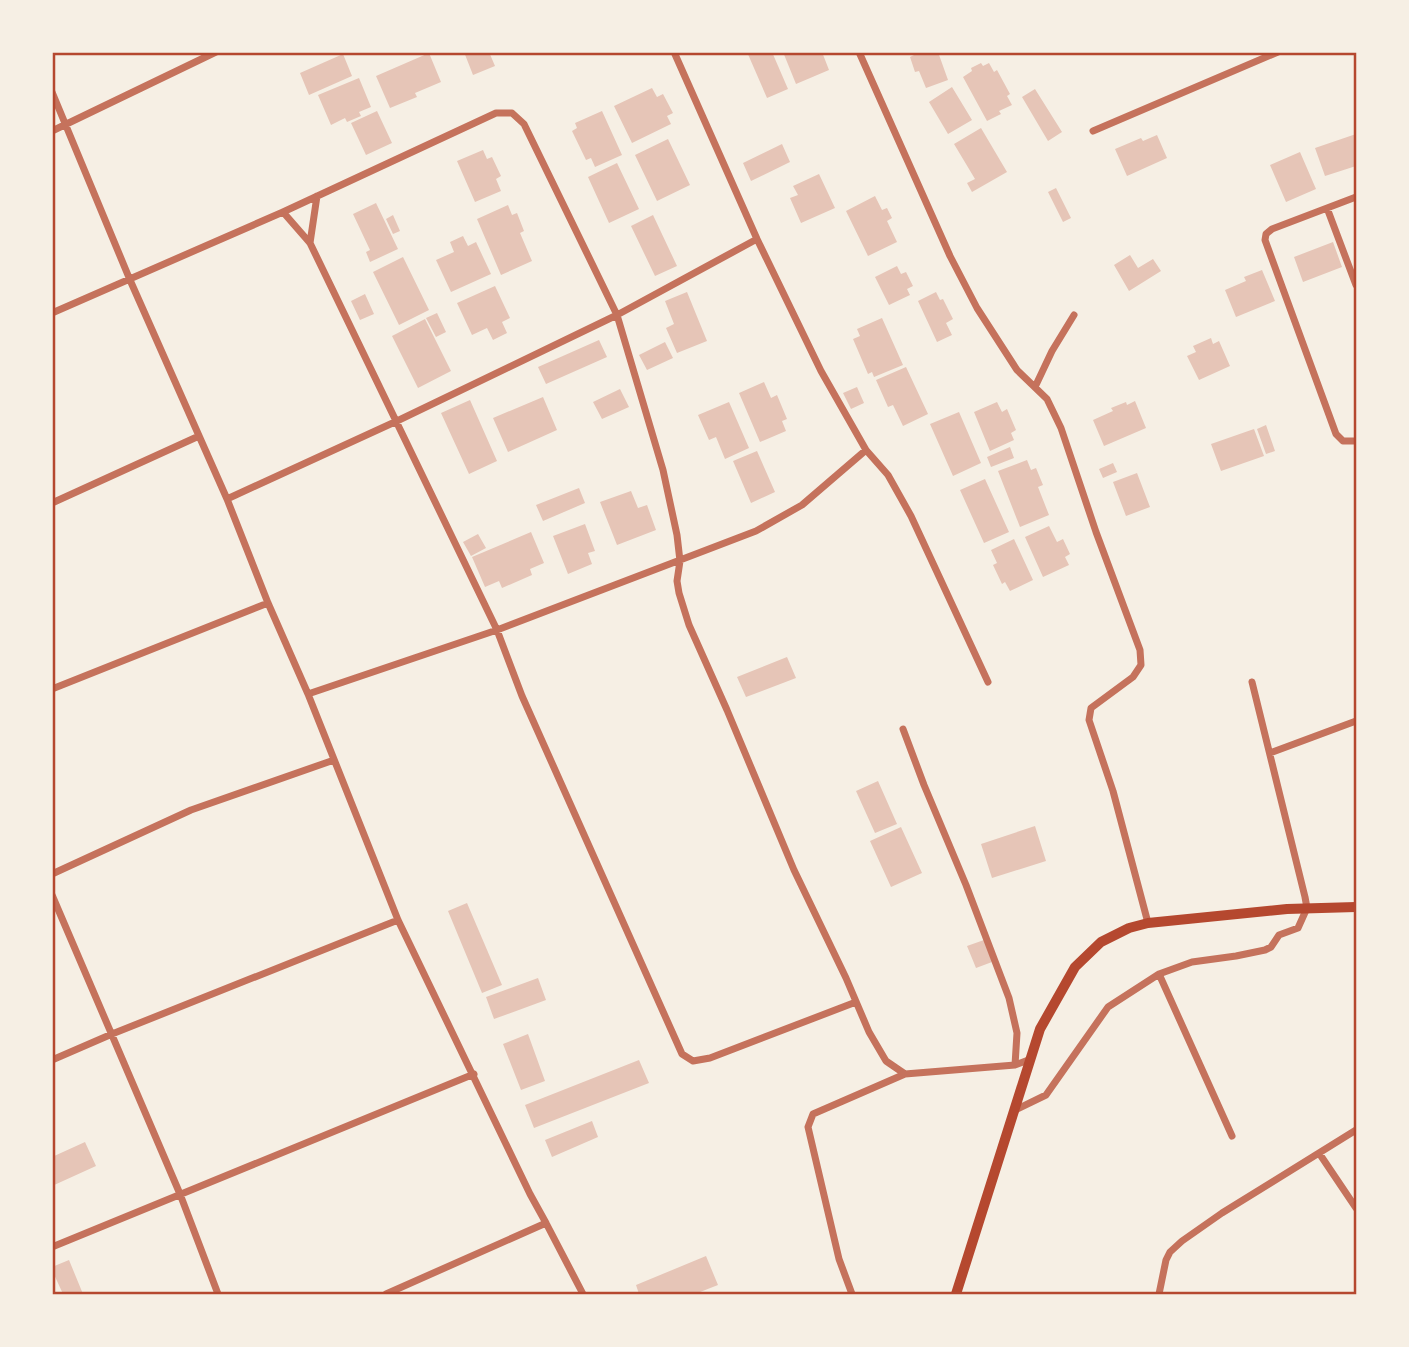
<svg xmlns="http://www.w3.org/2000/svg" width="1409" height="1347" font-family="Commissioner,sans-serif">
  <rect width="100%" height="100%" fill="#f6efe4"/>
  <path fill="#e6c5b7" d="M464 52H489L495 66 473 75Z
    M747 52H772L788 89 767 98Z
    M783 52H822L829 70 796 84Z
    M913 52H938L948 80 926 88 919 71 915 72 910 57 914 55Z
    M429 53 441 82 415 93 417 97 390 108 376 76Z
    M343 54 352 76 309 95 300 73Z
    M981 63 983 66 989 63 994 72 997 70 1010 94 1007 96 1012 105 999 111 1001 114 987 121 963 77 972 71 971 68Z
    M359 78 371 107 359 112 361 116 347 122 345 118 331 125 318 95Z
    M952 87 972 120 948 134 929 102Z
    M652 88 657 97 663 94 673 113 667 116 671 124 632 143 614 106Z
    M1035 89 1062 132 1048 141 1022 97Z
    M377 111 392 143 366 155 351 123Z
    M602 111 622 155 595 167 591 158 586 160 572 131 577 128 575 123Z
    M981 128 1007 172 972 192 967 183 975 179 954 144Z
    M1356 134V166L1325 176 1315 148Z
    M1157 135 1167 158 1127 176 1115 149 1141 138 1143 141Z
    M668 139 690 185 657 201 635 155Z
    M782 144 790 162 751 181 743 163Z
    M483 150 487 159 492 157 501 176 496 179 501 191 475 202 457 161Z
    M1300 152 1316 189 1286 202 1270 165Z
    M617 163 639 209 609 223 588 177Z
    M819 174 835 208 801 223 790 198 798 195 793 186Z
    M1056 188 1071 218 1063 222 1048 192Z
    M875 196 882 210 887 208 892 218 887 221 897 242 868 256 846 211Z
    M376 203 398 249 370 262 366 252 370 250 353 214Z
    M508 205 512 215 517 213 524 231 520 233 532 261 501 275 477 219Z
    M393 215 400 231 393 234 386 219Z
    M653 215 677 266 655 276 631 226Z
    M463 236 468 246 476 242 491 274 451 292 436 260 454 252 450 242Z
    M1333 242 1342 267 1303 282 1294 257Z
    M1130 255 1138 268 1153 259 1161 271 1129 291 1114 265Z
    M403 257 429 310 399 325 373 272Z
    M897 266 901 274 906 272 913 286 907 289 910 295 889 305 875 277Z
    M1262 270 1275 301 1236 317 1225 290 1246 281 1244 277Z
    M495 286 510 318 502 322 507 333 493 340 487 328 472 335 457 303Z
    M687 292 707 341 677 353 666 328 674 324 665 301Z
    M936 292 940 300 943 299 953 319 946 323 952 335 937 342 918 301Z
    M365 294 374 314 360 320 351 301Z
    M437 313 446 332 436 337 426 318Z
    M882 318 903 365 874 377 872 372 868 374 853 339 860 336 857 329Z
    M425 319 451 371 418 388 392 336Z
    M1211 338 1213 344 1219 341 1230 366 1199 380 1187 356 1196 352 1193 346Z
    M599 340 607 357 546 384 538 367Z
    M665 342 673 358 647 370 639 355Z
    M906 367 928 414 903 426 893 405 888 407 876 380Z
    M764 382 771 398 777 395 787 419 782 421 786 431 760 442 739 393Z
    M857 387 864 403 851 409 843 393Z
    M620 389 629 407 602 419 593 402Z
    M543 397 557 430 508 452 493 418Z
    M470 400 497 461 469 474 441 413Z
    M1135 401 1146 428 1104 446 1093 420 1113 411 1111 408 1126 402 1127 405Z
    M729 402 749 448 725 459 716 437 709 440 698 415Z
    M997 402 1002 412 1007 409 1016 430 1011 433 1014 440 990 451 974 412Z
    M959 412 981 463 953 476 930 424Z
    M1266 425 1275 451 1266 454 1257 429Z
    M1254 429 1264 456 1221 471 1211 444Z
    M1010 447 1014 458 991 467 987 457Z
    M757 451 775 492 751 503 733 461Z
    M1027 460 1031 470 1036 468 1043 485 1038 487 1049 515 1020 527 998 471Z
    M1113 463 1117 472 1103 478 1099 469Z
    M1137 473 1150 507 1126 516 1113 482Z
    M985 479 1009 532 984 543 960 490Z
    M579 488 585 503 543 521 536 505Z
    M631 491 638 508 647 505 656 530 617 545 600 502Z
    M585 524 595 551 588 553 592 564 568 574 553 536Z
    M1049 526 1057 542 1063 539 1070 554 1065 557 1069 565 1043 577 1025 537Z
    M531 532 544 563 530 569 532 575 502 588 499 581 485 587 472 557Z
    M478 534 486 548 471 556 463 542Z
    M1014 539 1033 580 1010 591 1005 582 1002 584 993 565 997 563 991 550Z
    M787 657 796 678 746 697 737 677Z
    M878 781 897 824 875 833 856 791Z
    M1035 826 1046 861 992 878 981 844Z
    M901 827 922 873 891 887 870 841Z
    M467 903 502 985 482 993 448 911Z
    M984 940 992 962 976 968 967 946Z
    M538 978 546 1000 494 1019 486 997Z
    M528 1034 545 1081 521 1090 503 1044Z
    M639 1060 649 1083 534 1128 525 1105Z
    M592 1121 598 1137 552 1157 545 1140Z
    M85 1142 96 1166 52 1186V1157Z
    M706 1256 718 1285 695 1294H639L636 1285Z
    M69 1260 83 1294H63L52 1270V1267Z"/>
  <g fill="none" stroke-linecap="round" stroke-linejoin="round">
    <path stroke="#c5725c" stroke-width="7" d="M674 52 757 239 821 371 866 450 888 475 911 516 988 682
      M859 52 950 256 977 308 1017 370 1047 399 1061 428 1096 532 1140 650 1141 665 1133 677 1091 708 1089 720 1113 791 1148 923
      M52 92 130 280 227 499 268 603 308 694 398 920 530 1194 546 1223 386 1294
      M52 131 216 52
      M1093 131 1278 52
      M1356 197 1272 229 1266 234 1265 240 1336 434 1343 441H1356
      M1327 208 1356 285
      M283 212 310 243 497 630 522 696 682 1054 693 1061 710 1058 856 1002
      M310 243 317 196
      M52 313 283 212 496 113H512L524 124 617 315 663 470 677 535 680 561 677 581 679 593 689 625 727 710 794 870 846 978 869 1032 886 1061 905 1074 1015 1065 1031 1059
      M1035 387 1052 351 1074 315
      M227 499 397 421 617 315 757 239
      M52 503 199 436
      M52 689 268 603
      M308 694 497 630 756 531 802 505 866 450
      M903 729 924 785 966 885 1009 998 1017 1033 1015 1065
      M1270 753 1356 721
      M52 874 191 810 334 760
      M52 895 180 1194 218 1294
      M1159 974 1232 1136
      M52 1060 112 1034 398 920
      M1015 1110 1046 1095 1108 1007 1159 974 1192 962 1236 956 1265 950 1271 947 1279 935 1298 928 1307 908 1305 897 1252 682
      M1319 1153 1356 1208
      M546 1223 583 1294
      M52 1247 474 1074
      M852 1294 839 1259 808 1127 813 1114 905 1074
      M1159 1294 1166 1260 1170 1252 1182 1241 1222 1213 1356 1130"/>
    <path stroke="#b5482f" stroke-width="10" d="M956 1294 1040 1029 1075 967 1101 942 1129 928 1148 923 1287 909 1356 907"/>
  </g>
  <rect width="1409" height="1347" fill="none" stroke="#f6efe4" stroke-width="108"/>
  <rect x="54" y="54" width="1301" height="1239" fill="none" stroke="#b5482f" stroke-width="2.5"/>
</svg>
